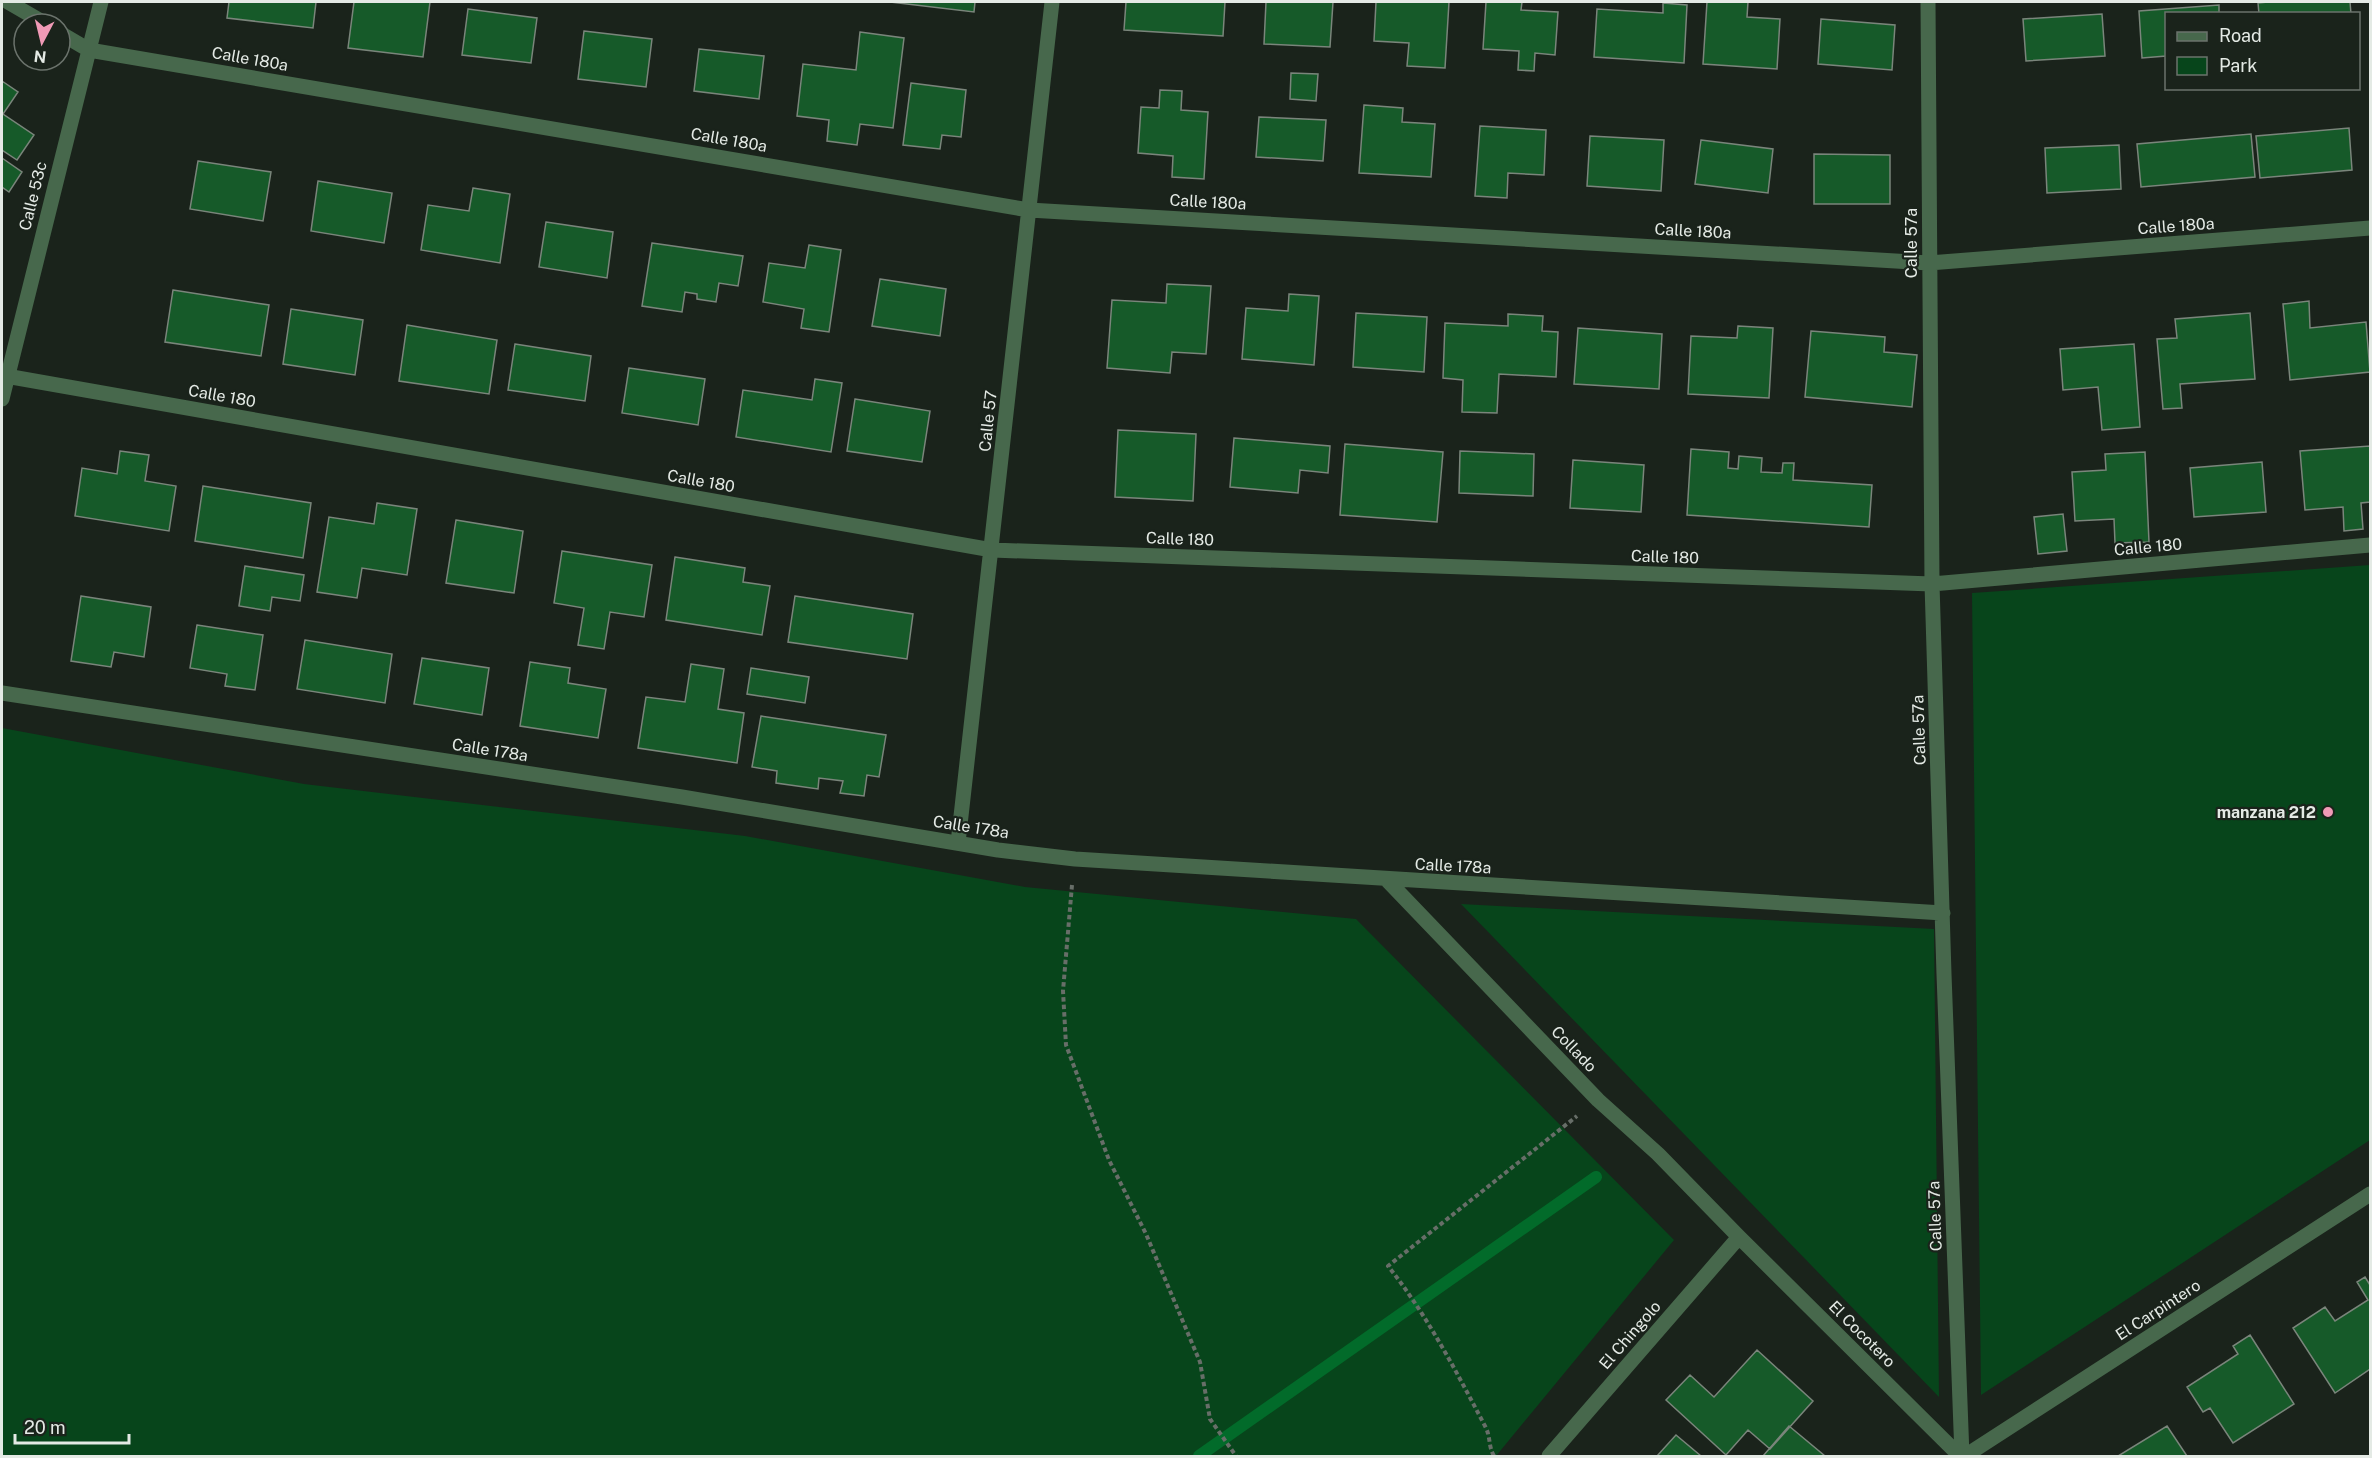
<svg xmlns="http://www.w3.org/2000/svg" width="2372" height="1458" font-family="'Public Sans',sans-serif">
  <rect width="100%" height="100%" fill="#1a231b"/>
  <path fill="#07451b" d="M2370 565V1140L1981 1395 1972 593Z
    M2 728 304 784 745 836 1025 887 1356 919 1674 1240 1496 1456H2Z
    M1461 904 1934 929 1939 1397Z"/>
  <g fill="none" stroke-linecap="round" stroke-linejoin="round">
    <path stroke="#026b2a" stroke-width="12" d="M1199 1456 1596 1177"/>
  </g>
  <path fill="#165a29" stroke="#7a857b" stroke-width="1.5" d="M229 2H316L313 28 227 18Z
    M354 2H430L423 57 348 48Z
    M890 2H975L974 12Z
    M1126 2H1225L1223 36 1124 30Z
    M1266 2H1333L1330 47 1264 44Z
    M1376 2H1449L1445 68 1407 66 1409 43 1374 41Z
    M1486 2H1522L1521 10 1558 12 1555 55 1535 53 1534 71 1518 70 1519 51 1483 49Z
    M1707 2H1748L1747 17 1780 19 1777 69 1703 64Z
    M2268 2H2350L2351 14H2259L2258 3Z
    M1663 3 1687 5 1684 63 1594 57 1597 9 1663 13Z
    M2219 5V14H2166V56L2142 58 2139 11Z
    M468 9 537 18 531 63 462 55Z
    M2102 14 2105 56 2026 61 2023 19Z
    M1821 19 1895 25 1892 70 1818 64Z
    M584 31 652 39 646 87 578 79Z
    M860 32 904 38 893 128 860 124 857 145 827 141 829 120 797 116 803 64 856 70Z
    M699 49 764 56 759 99 694 91Z
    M1291 73 1318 74 1316 101 1290 99Z
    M2 81 18 92 3 114 34 135 17 160 2 150Z
    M911 83 966 90 961 137 942 135 940 149 903 145Z
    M1160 90 1182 91 1181 110 1208 112 1204 179 1172 177 1173 156 1138 153 1141 107 1159 108Z
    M1364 105 1403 108 1402 122 1435 124 1431 177 1359 173Z
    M1259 117 1326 120 1323 161 1256 157Z
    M1480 126 1546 130 1544 175 1508 173 1507 198 1475 196Z
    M2349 128 2352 170 2260 178 2256 136Z
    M2251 134 2255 177 2141 187 2137 144Z
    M1590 136 1664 140 1661 191 1587 186Z
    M1701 140 1773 149 1768 193 1695 184Z
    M2119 145 2121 189 2047 193 2045 148Z
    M1814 154 1890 155V204H1814Z
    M2 158 22 172 9 192 2 187Z
    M198 161 271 172 263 221 190 209Z
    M318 181 392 193 384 243 311 231Z
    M473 188 510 194 500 263 421 250 428 205 469 211Z
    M546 222 613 232 607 278 539 267Z
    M652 243 743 256 738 286 719 283 716 302 697 299V294L685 292 682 312 642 306Z
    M809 245 841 250 829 332 801 328 804 309 763 302 769 263 805 268Z
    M880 279 946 289 940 336 872 326Z
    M1167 284 1211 286 1206 354 1172 352 1170 373 1107 368 1112 300 1166 303Z
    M173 290 269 305 261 356 165 342Z
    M1289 294 1319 296 1314 365 1242 359 1246 308 1288 311Z
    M2309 301 2310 328 2366 322 2370 372 2290 380 2283 304Z
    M291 309 363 320 355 375 283 364Z
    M1356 313 1427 317 1424 372 1353 367Z
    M2250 313 2255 379 2180 384 2182 408 2163 409 2157 339 2177 338 2175 319Z
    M1508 314 1543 316 1542 331 1558 332 1556 377 1499 374 1497 413 1462 412 1463 380 1443 378 1445 323 1508 326Z
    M407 325 497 340 489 394 399 381Z
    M1738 326 1773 328 1769 398 1688 394 1691 336 1737 338Z
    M1578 328 1662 334 1659 389 1574 384Z
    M1811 331 1885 337 1884 352 1917 355 1912 407 1805 397Z
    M515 344 591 356 585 401 508 390Z
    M2134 344 2140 427 2102 430 2098 387 2063 390 2060 349Z
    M629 368 705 379 698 425 622 413Z
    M815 379 842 383 831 452 736 437 743 390 812 400Z
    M855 399 930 411 922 462 847 451Z
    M1118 430 1196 434 1193 501 1115 497Z
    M1234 438 1330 446 1328 473 1300 470 1298 493 1230 487Z
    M1345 444 1443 452 1437 522 1340 515Z
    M2370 446V502L2361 503 2363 529 2344 531 2343 507 2305 510 2300 451Z
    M1691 449 1729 452 1728 468 1738 469 1739 456 1762 458 1761 472 1782 473 1783 463H1794L1793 480 1872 485 1869 527 1687 515Z
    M120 451 149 455 145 481 176 486 169 531 75 516 82 468 117 474Z
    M1460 451 1534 454 1533 496 1459 493Z
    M2145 452 2149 542 2115 543 2114 519 2075 521 2072 472 2106 470 2105 454Z
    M1573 460 1644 465 1641 512 1570 508Z
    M2262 462 2266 512 2194 517 2190 468Z
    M203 486 311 503 303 558 195 541Z
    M377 503 417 509 407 575 362 568 357 598 317 592 329 517 374 524Z
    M2063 514 2067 551 2038 554 2034 517Z
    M456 520 523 531 514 593 446 583Z
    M562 551 652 565 644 617 610 612 604 649 578 645 584 608 554 603Z
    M675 557 745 568 743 582 770 586 762 635 666 620Z
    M245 566 304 575 300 601 272 597 270 611 239 606Z
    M81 596 151 607 144 657 114 652 111 667 71 661Z
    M795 596 913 614 907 659 788 642Z
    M197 625 263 635 255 690 225 686 227 674 190 668Z
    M305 640 392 654 385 703 297 689Z
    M422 658 489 668 482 715 414 704Z
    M530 662 570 668 568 683 606 689 598 738 520 726Z
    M691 664 724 669 718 709 744 713 737 763 638 748 646 697 685 702Z
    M751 668 809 677 805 703 747 694Z
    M761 716 886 735 879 777 867 775 864 796 840 793 843 781 819 778 818 789 776 783 777 771 752 767Z
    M2365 1277 2370 1285V1369L2335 1393 2293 1328 2325 1307 2335 1321 2368 1300 2357 1282Z
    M2250 1335 2294 1404 2233 1443 2210 1408 2203 1412 2187 1387 2238 1354 2233 1346Z
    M1757 1350 1813 1401 1770 1449 1748 1430 1726 1455 1666 1400 1690 1375 1714 1397Z
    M1789 1426 1825 1456H1763Z
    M2167 1426 2187 1456H2118Z
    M1676 1435 1701 1456H1657Z"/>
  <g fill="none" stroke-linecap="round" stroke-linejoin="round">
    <path stroke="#676e68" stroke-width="4" stroke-dasharray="4.5 3" stroke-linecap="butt" d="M1072 885 1063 991 1066 1045 1109 1160 1146 1234 1200 1362 1210 1419 1236 1456
      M1494 1456C1488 1446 1491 1437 1485 1426 1456 1371 1427 1315 1388 1266L1577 1116"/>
    <path stroke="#47684c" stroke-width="15" d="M8 2 46 24
      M1928 2 1932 584 1944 974 1962 1456
      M60 33 89 50 1029 210 1929 263 2370 228
      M2 373 6 376 992 550 1932 584 2370 545
      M2 399 101 2
      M2 693 682 797 998 850 1075 859 1943 913
      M958 843 1052 2
      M1387 880 1598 1100 1658 1154 1739 1237 1960 1456
      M1549 1456 1739 1237
      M1965 1456 2370 1194"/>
  </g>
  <circle fill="#f09ab6" stroke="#1a231b" stroke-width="2" cx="2328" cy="812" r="6"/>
  <g text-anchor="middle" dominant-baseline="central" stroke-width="4.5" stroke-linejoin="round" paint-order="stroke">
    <g font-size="16" fill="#e4eae5" stroke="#1a231b">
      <text transform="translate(250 59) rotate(10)">Calle 180a</text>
      <text transform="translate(729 140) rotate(10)">Calle 180a</text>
      <text transform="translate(33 196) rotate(-76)">Calle 53c</text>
      <text transform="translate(1208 202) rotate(3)">Calle 180a</text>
      <text transform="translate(2176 226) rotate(-4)">Calle 180a</text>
      <text transform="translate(1693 231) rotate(3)">Calle 180a</text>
      <text transform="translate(1911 243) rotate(-90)">Calle 57a</text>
      <text transform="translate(222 396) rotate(10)">Calle 180</text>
      <text transform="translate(988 421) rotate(-84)">Calle 57</text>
      <text transform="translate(701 481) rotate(10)">Calle 180</text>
      <text transform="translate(1180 539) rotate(2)">Calle 180</text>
      <text transform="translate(2148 547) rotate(-5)">Calle 180</text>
      <text transform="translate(1665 557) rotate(2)">Calle 180</text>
      <text transform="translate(1919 730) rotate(-92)">Calle 57a</text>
      <text transform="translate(490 750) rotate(9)">Calle 178a</text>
      <text transform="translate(971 827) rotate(9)">Calle 178a</text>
      <text transform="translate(1453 866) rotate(3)">Calle 178a</text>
      <text transform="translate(1574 1049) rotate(46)">Collado</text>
      <text transform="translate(1935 1216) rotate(-92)">Calle 57a</text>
      <text transform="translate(2158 1310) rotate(-33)">El Carpintero</text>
      <text transform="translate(1862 1334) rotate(45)">El Cocotero</text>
      <text transform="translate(1630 1335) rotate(-49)">El Chingolo</text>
    </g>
    <g font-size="16" font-weight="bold" fill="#e4eae5" stroke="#1a231b" text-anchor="end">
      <text x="2316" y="812">manzana 212</text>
    </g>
  </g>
  <rect width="2372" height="1458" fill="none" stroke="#e4eae5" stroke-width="6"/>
  <rect x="2165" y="12" width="195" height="78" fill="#1a231b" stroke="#6b736c" stroke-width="1.5"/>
  <rect x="2177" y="32" width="30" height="9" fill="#47684c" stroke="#6b736c" stroke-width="1.5"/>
  <text x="2219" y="42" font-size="18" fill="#e4eae5">Road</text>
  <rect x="2177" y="57" width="30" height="18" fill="#07451b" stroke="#6b736c" stroke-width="1.5"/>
  <text x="2219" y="72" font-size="18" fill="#e4eae5">Park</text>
  <g transform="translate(42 42) rotate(187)"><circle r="28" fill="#1a231b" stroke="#6b736c" stroke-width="1.5"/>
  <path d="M0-4.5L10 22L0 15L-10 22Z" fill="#f09ab6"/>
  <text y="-9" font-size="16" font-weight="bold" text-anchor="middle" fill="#e4eae5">N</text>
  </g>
  <path d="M15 1434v9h114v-9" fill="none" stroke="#e4eae5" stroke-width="3"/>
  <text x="24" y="1434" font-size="18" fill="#e4eae5" stroke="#1a231b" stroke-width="4.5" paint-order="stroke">20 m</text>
</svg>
